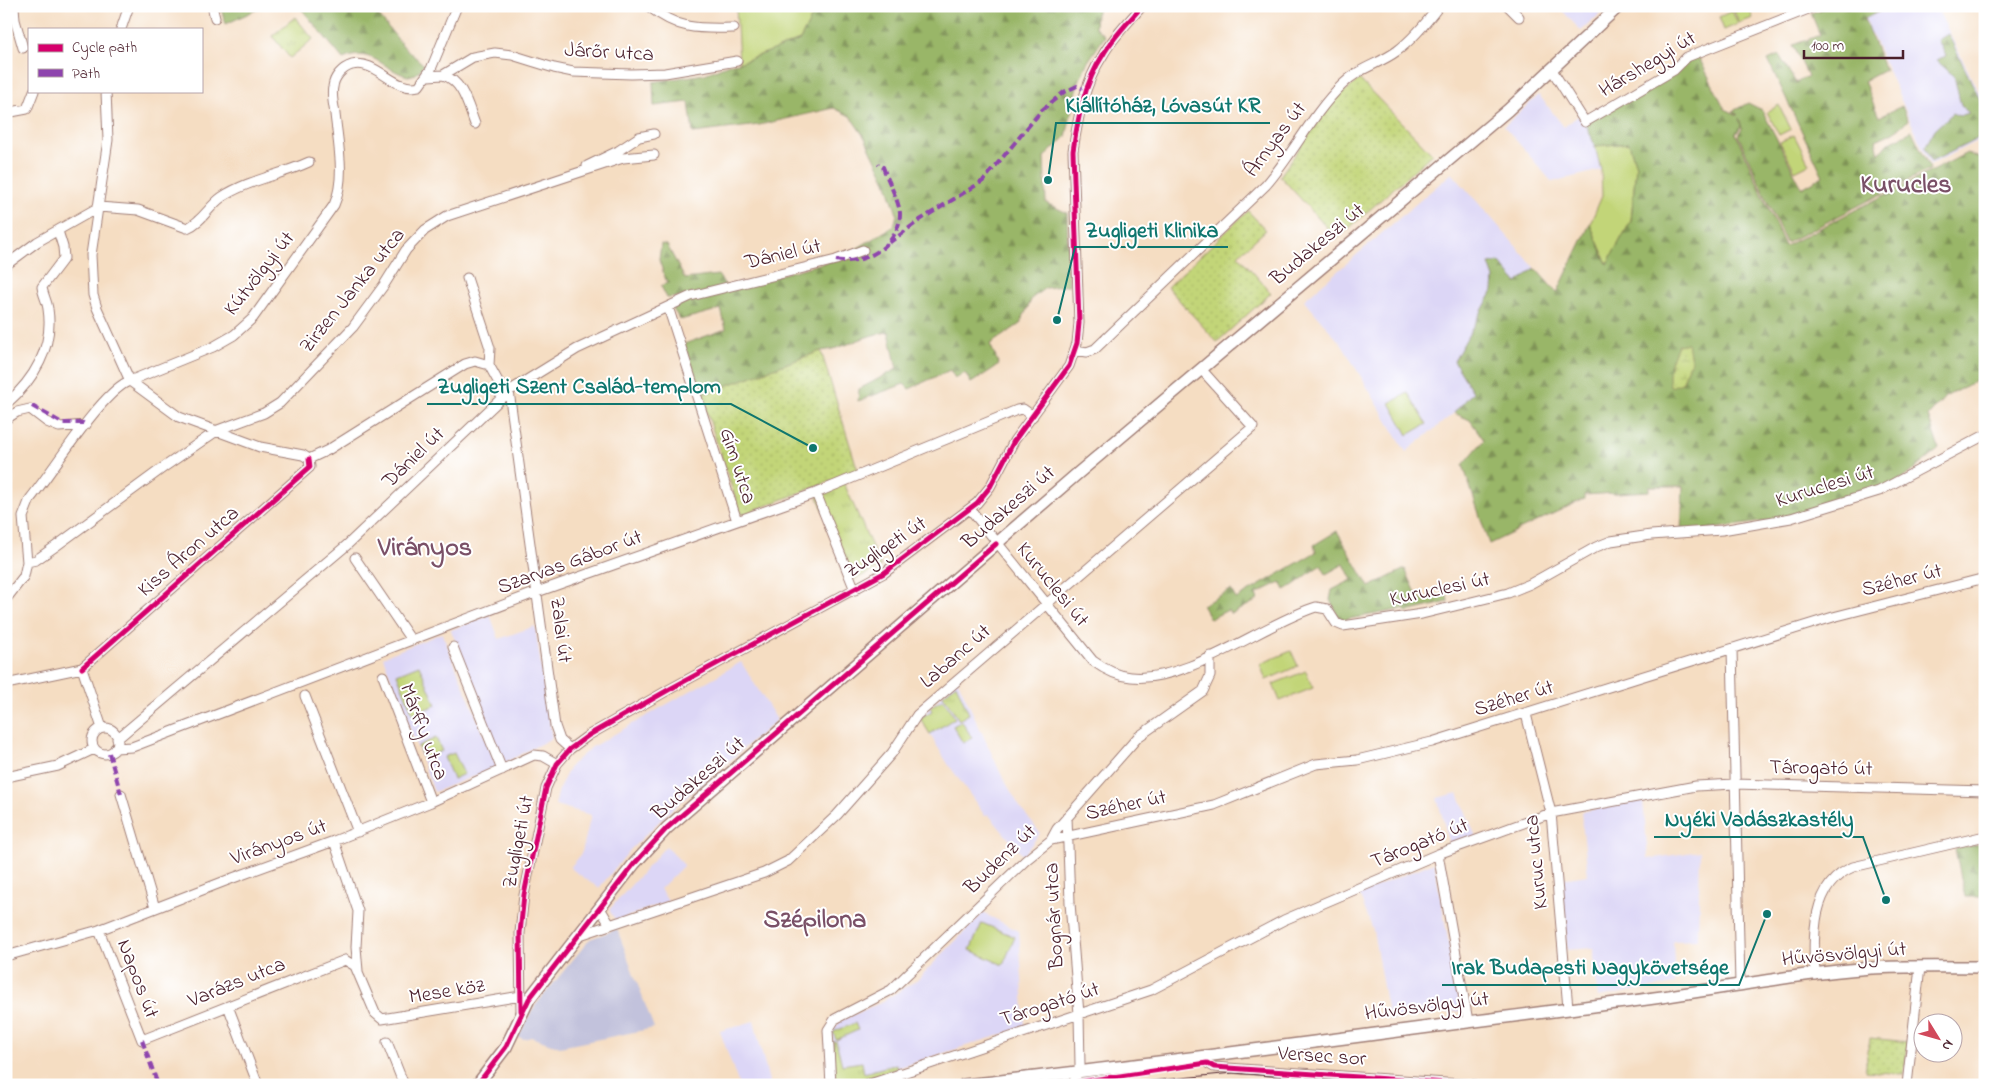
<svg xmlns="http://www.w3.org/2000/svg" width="1991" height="1091" font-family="'Indie Flower',sans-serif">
  <defs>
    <pattern id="forest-firs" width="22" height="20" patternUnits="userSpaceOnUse" patternTransform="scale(1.25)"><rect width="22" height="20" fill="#99b668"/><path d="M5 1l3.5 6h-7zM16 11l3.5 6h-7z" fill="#7f9356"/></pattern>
    <pattern id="wetland-marsh" width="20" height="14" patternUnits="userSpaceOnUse" patternTransform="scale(1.25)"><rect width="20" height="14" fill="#c2d578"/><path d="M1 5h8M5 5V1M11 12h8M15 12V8" fill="none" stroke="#a8b668"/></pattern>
    <pattern id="park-tufts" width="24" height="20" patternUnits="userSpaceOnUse" patternTransform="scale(1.25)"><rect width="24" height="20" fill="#c2d578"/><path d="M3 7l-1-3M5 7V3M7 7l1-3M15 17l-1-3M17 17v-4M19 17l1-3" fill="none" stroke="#a8b668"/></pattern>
    <pattern id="garden-dots" width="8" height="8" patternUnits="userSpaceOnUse" patternTransform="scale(1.25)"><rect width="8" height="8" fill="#c2d578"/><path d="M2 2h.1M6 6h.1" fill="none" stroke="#a8b668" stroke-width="1.8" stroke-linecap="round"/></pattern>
  </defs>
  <rect width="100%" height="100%" fill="#fff"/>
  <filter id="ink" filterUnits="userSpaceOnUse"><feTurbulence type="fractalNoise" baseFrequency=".02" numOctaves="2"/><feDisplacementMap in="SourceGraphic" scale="10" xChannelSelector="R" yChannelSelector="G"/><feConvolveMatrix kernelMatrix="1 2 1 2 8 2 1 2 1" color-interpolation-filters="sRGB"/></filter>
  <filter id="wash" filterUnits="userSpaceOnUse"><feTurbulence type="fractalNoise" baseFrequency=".0096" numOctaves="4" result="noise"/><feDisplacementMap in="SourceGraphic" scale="20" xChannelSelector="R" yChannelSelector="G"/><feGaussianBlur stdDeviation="1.12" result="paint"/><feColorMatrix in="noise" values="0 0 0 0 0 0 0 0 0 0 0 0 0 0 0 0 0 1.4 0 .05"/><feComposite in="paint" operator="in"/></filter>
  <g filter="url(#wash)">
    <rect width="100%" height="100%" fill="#f5ddc2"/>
    <path fill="#dcd6f6" d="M1558 6H1609L1581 31Z
      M1891 6H1936L1985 105V137L1930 165 1865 19Z
      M1539 95 1564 127 1578 116 1585 122 1595 146 1601 170 1552 182 1504 126Z
      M1452 173 1535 268 1517 284 1499 262 1493 291 1454 361 1473 392 1454 413 1406 452 1342 345 1304 300Z
      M490 615 499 639 535 626 552 738 504 763 451 630Z
      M442 633 497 767 434 792 383 657Z
      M741 662 777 720 669 812 631 849 599 888 570 868 582 852 591 815 555 805 560 786 571 765 592 747Z
      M957 679 1002 776 1020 807 1040 833 1023 856 988 814 985 816 976 803 948 764 920 718Z
      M1458 793 1476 837 1450 845 1437 798Z
      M1643 800 1648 859 1700 851 1698 940 1673 941 1675 984 1598 997 1593 948 1567 950 1561 879 1588 875 1581 812Z
      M666 846 684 865 660 889 668 901 616 921 609 910Z
      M1434 862 1461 1011 1389 1020 1373 930 1359 894Z
      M983 913 1019 931 1025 1027 863 1079 836 1083 832 1031 842 1020 880 1003 917 980Z
      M754 1021 770 1085H739L720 1031Z"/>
    <path fill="#c2c2dc" d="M617 929 654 1028 560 1047 531 1037 524 1039 518 1037 535 1006 590 939Z"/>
    <path fill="#c2d578" stroke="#867a52" d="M736 6H814V13L800 40 739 63Z
      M1744 6H1748L1753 18 1739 23 1734 11Z
      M1732 11 1738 24 1724 30 1719 17Z
      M1779 105 1791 129 1779 135 1767 112Z
      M1794 135 1809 164 1795 171 1780 142Z
      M1629 143 1636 166 1631 221 1607 264 1590 224 1602 196 1601 170 1595 146Z
      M1408 393 1427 424 1408 435 1390 403Z
      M1291 651 1298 666 1266 680 1260 664Z
      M419 665 436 705 413 714 397 674Z
      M1306 671 1313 688 1280 701 1273 684Z
      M943 699 955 718 930 734 920 718 932 711 930 707Z
      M962 721 972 738 963 743 953 726Z
      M436 738 442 751 423 759 418 746Z
      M454 753 464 774 453 779 444 757Z
      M982 923 1015 937 1003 965 970 950Z
      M855 1023 858 1030 836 1040 833 1032Z
      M1234 1079 1295 1085H1186Z"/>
    <path fill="url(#forest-firs)" stroke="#726a4a" d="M220 6H264L226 24Z
      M299 6H371L404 47 424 65 416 74 408 76C383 70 372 46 343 59Z
      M814 6H1103L1096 13 1095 27 1105 36 1087 63 1077 86 1066 137 1044 157 1046 203 1067 213 1069 285 1045 288 1032 298 1020 324 990 344 999 365 971 383 965 373 955 378 950 370 909 389 904 384 858 401 859 389 897 369 889 332C864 334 845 349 821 351L701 395 684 344 726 329 721 309 680 320 673 309 682 303 679 297 667 298 661 286 667 283 659 260 661 244 667 245 685 279 718 275 728 289 841 258 894 226 897 214 886 181 865 138 850 116 834 108 759 125 693 133 689 102 654 106 653 82 705 74 729 64 739 63 800 40 814 13Z
      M1830 6H1890L1864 19 1885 70 1864 81 1879 117 1902 106 1908 120 1894 132 1876 140 1879 154 1888 143 1912 131 1930 169 1786 243 1738 135 1742 128 1739 118 1741 126 1736 134 1785 246 1967 153 1985 161V376L1945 397 1928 416 1939 449 1906 476 1887 487 1791 518 1681 533 1683 486H1649V491L1584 495V499L1489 544 1463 465 1484 440 1470 420 1454 413 1473 392 1454 361 1493 291 1494 278 1489 264 1499 262 1517 283 1535 268 1557 293 1590 224 1607 264 1631 221 1636 166 1629 143 1595 146 1585 122 1698 56 1725 109 1738 115 1733 111 1748 103 1762 110 1802 188 1823 176 1768 60 1779 55 1796 83 1808 76 1793 45 1820 35 1811 13Z
      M1948 34 1985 110V135L1931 162 1925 147 1935 129 1953 113 1959 116 1969 113 1961 106 1954 76 1936 60 1946 56 1938 40Z
      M1337 531 1369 587 1405 569 1417 595 1423 600 1447 595 1448 602 1407 612 1403 609 1343 620 1339 618 1330 600 1332 590 1352 580 1344 564 1326 574 1321 565C1308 573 1299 583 1285 590L1281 582 1256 594 1258 600 1231 614 1228 610 1210 619 1202 605 1231 590 1236 599 1316 552 1314 545Z
      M1985 843V897H1965L1955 849Z"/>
    <path fill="url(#wetland-marsh)" stroke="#867a52" d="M1688 343 1691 361 1682 383 1670 387C1667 371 1671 361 1678 345Z"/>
    <path fill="url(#park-tufts)" stroke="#867a52" d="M295 17 313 39 290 58 272 36Z
      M843 481 881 567 853 580 816 493Z
      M956 684 969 714 959 720 943 695Z
      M836 1041 842 1065 862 1062 864 1073 896 1064 897 1069 863 1079 836 1083 833 1042Z"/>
    <path fill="url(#garden-dots)" stroke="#867a52" d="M1359 79 1432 154 1337 239 1280 176 1342 88 1346 92Z
      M1248 211 1266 230 1238 255 1271 293 1217 342 1167 287Z
      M821 351 858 471 741 515 701 395Z
      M1870 1038 1908 1042 1904 1074 1865 1071Z"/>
  </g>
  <g filter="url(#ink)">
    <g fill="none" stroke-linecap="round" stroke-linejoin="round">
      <defs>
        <path id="minor" d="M14 6 15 20 23 48
          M212 6 215 18
          M648 6C679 30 697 29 734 28
          M1508 6 1519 17
          M121 29 129 6
          M1552 70 1585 122 1674 70 1687 57 1816 6
          M443 75C463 81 468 106 475 124
          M428 76 443 75 473 57 495 53 512 55 554 68 573 72 631 74 665 73 737 61
          M106 91 108 140 91 255 93 295 97 308 130 381 179 417 260 447 303 455 309 459
          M6 113 27 109 34 91
          M587 166 618 151 639 137 654 134
          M6 265 37 242 99 207 138 210 187 228C202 222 209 206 222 197 248 180 281 175 309 162
          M467 278 490 348 489 365 505 394
          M668 307 737 521
          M1075 350 1087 352 1095 349 1266 185C1294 153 1312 114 1342 85 1361 66 1378 65 1397 51 1413 39 1427 22 1439 6
          M509 391 555 726 560 740 570 749
          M6 404C34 380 54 347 48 309 47 301 43 295 42 287L64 258 63 247 58 231
          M6 419 17 412 30 409 47 422 59 427 86 425
          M309 459 328 450 465 364 475 361 489 365
          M816 493 855 590
          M970 509 1093 661C1104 669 1117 676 1131 677 1188 683 1262 624 1316 607L1327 609 1336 623 1343 626 1422 614 1508 593 1530 584 1596 547 1611 541 1651 535 1722 530 1791 518 1879 491 1985 435
          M355 558 411 640
          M27 562 36 560 56 546 164 467 218 430 264 413 280 403 353 327 384 285 406 250 425 230 447 216 623 158 654 155
          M6 599 24 576 27 562 23 517 30 499C52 472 99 396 127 382L213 347 234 335 253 318 334 205C346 178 338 143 335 114 334 106 331 95 333 87 334 77 342 68 352 65 377 59 394 93 419 86L431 69 457 6
          M453 647 502 770
          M1732 649 1740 984
          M82 668 310 467 309 459
          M82 668 102 728
          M383 676 431 802
          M6 684 82 668
          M305 696 358 832
          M1526 714 1551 813 1568 1008
          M92 741a13 13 0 1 1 26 0a13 13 0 1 1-26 0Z
          M117 739 347 545 509 391 577 349 691 296 836 260 863 250
          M115 748 132 747 537 592 816 493 1017 410 1023 409 1033 416
          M6 777 58 766 94 749
          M121 794 155 908
          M1067 817 1070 903 1079 1014 1080 1065 1073 1085
          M1051 840 1214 805 1316 764 1357 760 1432 742 1833 617 1985 578
          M334 841 358 911 356 947 358 971
          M1438 854 1468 1021
          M600 908 610 925
          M99 930 142 1040 345 960
          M580 935 764 873 788 861 837 815 892 753 917 715 1253 427 1201 369
          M6 956 99 930 233 878 334 841 431 802 534 755 543 756 557 764
          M345 960 355 966 375 1013 382 1019 521 996
          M1815 975C1813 936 1811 884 1853 867L1985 836
          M228 1006 258 1085
          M521 1011 520 933 524 895 546 788 557 764 570 749 589 735 670 689 884 573 977 503 990 487 1014 441 1069 366 1077 343 1079 323 1073 151C1078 117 1084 84 1103 55 1113 37 1129 22 1142 6
          M387 1042 404 1085
          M1206 1055 1207 1063 1214 1067 1475 1085
          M900 1073 901 1085
          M831 1085 828 1030 835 1019 891 990 1026 860 1051 840 1057 829 1138 737 1203 691 1210 676V656
          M867 1085 1151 990 1284 920 1438 854 1551 813 1696 786 1735 784 1985 791
          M1907 1085 1920 967"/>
        <path id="major" d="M477 1085 506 1047 529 999 634 864 667 828 1077 474 1508 110 1619 6
          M964 1085C1185 1061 1405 1029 1625 1002 1707 992 1789 974 1871 968 1909 966 1947 967 1985 967"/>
      </defs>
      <use href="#minor" stroke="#a07e76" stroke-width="11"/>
      <use href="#major" stroke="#a07e76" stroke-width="14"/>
      <use href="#minor" stroke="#fff" stroke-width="9"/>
      <use href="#major" stroke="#fff" stroke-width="11"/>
      <path stroke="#4a1f2b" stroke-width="1" d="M1109 1085 1233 1073 1391 1085"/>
      <path stroke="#8e44ad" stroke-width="4" stroke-dasharray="8 4" stroke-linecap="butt" d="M889 243 920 220 983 181 1042 110 1064 92 1077 86 1086 90
        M836 260C864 266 900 245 900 214 900 203 887 179 883 167L878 164
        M32 406 62 423H83L86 425
        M109 753 121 794
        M142 1040 158 1085"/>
      <defs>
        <path id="cycleway" d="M82 668 310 467 309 459
          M521 1011 520 933 524 895 546 788 557 764 570 749 589 735 670 689 884 573 977 503 990 487 1014 441 1069 366 1077 343 1079 323 1073 151C1078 117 1084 84 1103 55 1113 37 1129 22 1142 6
          M477 1085 506 1047 529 999 634 864 667 828 996 544
          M1044 1085 1073 1083 1207 1063 1214 1067 1475 1085"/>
      </defs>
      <use href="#cycleway" stroke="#fff" stroke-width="8"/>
      <use href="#cycleway" stroke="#d6006c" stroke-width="5"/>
    </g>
  </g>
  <g text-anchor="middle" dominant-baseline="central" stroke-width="4" stroke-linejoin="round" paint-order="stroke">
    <g font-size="21" fill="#4a1f2b" stroke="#fff">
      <text transform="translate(609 53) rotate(3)">Járőr utca</text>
      <text transform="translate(1648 65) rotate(-31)">Hárshegyi út</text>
      <text transform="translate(1276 140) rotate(-53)">Árnyas út</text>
      <text transform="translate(1318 245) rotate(-40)">Budakeszi út</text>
      <text transform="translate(783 255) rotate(-13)">Dániel út</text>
      <text transform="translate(260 274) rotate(-52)">Kútvölgyi út</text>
      <text transform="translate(353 291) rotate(-51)">Zirzen Janka utca</text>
      <text transform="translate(414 458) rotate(-44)">Dániel út</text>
      <text transform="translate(737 466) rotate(72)">Gím utca</text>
      <text transform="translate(1825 487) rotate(-17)">Kuruclesi út</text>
      <text transform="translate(1009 508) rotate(-41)">Budakeszi út</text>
      <text transform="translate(886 548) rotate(-34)">Zugligeti út</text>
      <text transform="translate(189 552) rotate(-41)">Kiss Áron utca</text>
      <text transform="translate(570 563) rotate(-20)">Szarvas Gábor út</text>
      <text transform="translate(1902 581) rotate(-14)">Széher út</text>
      <text transform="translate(1052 585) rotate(51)">Kuruclesi út</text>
      <text transform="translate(1440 590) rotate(-12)">Kuruclesi út</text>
      <text transform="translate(560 630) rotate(83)">Zalai út</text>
      <text transform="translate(956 657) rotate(-41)">Labanc út</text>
      <text transform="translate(1514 699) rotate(-17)">Széher út</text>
      <text transform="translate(423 732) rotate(69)">Márffy utca</text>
      <text transform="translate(1821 769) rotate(1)">Tárogató út</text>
      <text transform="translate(699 779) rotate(-41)">Budakeszi út</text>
      <text transform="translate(1126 806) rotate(-12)">Széher út</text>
      <text transform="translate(519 842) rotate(-79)">Zugligeti út</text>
      <text transform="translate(279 843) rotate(-20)">Virányos út</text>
      <text transform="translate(1420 844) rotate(-22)">Tárogató út</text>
      <text transform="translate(1001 860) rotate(-44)">Budenz út</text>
      <text transform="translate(1537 862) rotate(-96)">Kuruc utca</text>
      <text transform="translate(1055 916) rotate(-93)">Bognár utca</text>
      <text transform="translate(1844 955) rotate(-5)">Hűvösvölgyi út</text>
      <text transform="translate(137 979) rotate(69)">Napos út</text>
      <text transform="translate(237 983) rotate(-22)">Varázs utca</text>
      <text transform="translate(447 992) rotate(-9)">Mese köz</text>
      <text transform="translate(1050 1005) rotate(-18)">Tárogató út</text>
      <text transform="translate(1427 1007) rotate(-7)">Hűvösvölgyi út</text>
      <text transform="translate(1322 1057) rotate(4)">Versec sor</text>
    </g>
    <g font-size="26" font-weight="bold" fill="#7a5067" stroke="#fff">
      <text x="1906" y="186">Kurucles</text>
      <text x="425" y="549">Virányos</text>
      <text x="815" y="921">Szépilona</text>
    </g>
  </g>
  <path fill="none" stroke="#0f766e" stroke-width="2" d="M1048 180L1056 123H1270M1057 320L1075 247H1228M813 448L731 404H427M1886 900L1863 837H1654M1767 914L1739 985H1442"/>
  <g fill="#0f766e" stroke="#fff" stroke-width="2">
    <circle cx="1048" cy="180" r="5"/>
    <circle cx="1057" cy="320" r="5"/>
    <circle cx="813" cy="448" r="5"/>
    <circle cx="1886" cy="900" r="5"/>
    <circle cx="1767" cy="914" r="5"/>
  </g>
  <g font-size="22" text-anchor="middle" font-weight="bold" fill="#0f766e" stroke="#fff" stroke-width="4" stroke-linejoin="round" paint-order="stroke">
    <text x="1163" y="112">Kiállítóház, Lóvasút KR</text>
    <text x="1152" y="237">Zugligeti Klinika</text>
    <text x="579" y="393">Zugligeti Szent Család-templom</text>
    <text x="1759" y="826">Nyéki Vadászkastély</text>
    <text x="1590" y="974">Irak Budapesti Nagykövetsége</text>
  </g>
  <rect width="1991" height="1091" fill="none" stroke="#fff" stroke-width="25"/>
  <rect x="28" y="28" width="175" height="65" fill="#ffffff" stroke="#b7a5aa"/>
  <rect x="38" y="44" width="25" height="8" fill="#d6006c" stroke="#b7a5aa"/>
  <text x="72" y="52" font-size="15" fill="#4a1f2b">Cycle path</text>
  <rect x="38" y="69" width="25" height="8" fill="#8e44ad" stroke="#b7a5aa"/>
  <text x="72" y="78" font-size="15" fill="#4a1f2b">Path</text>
  <g transform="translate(1938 1038) rotate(127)"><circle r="24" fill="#ffffff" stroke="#b7a5aa"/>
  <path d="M0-4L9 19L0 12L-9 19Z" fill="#d1495b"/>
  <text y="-8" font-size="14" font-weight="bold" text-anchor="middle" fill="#4a1f2b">N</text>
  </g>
  <path d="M1804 50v8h99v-8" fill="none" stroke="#4a1f2b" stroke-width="2.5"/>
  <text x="1811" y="50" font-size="15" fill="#4a1f2b" stroke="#ffffff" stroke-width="4" paint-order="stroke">100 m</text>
</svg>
